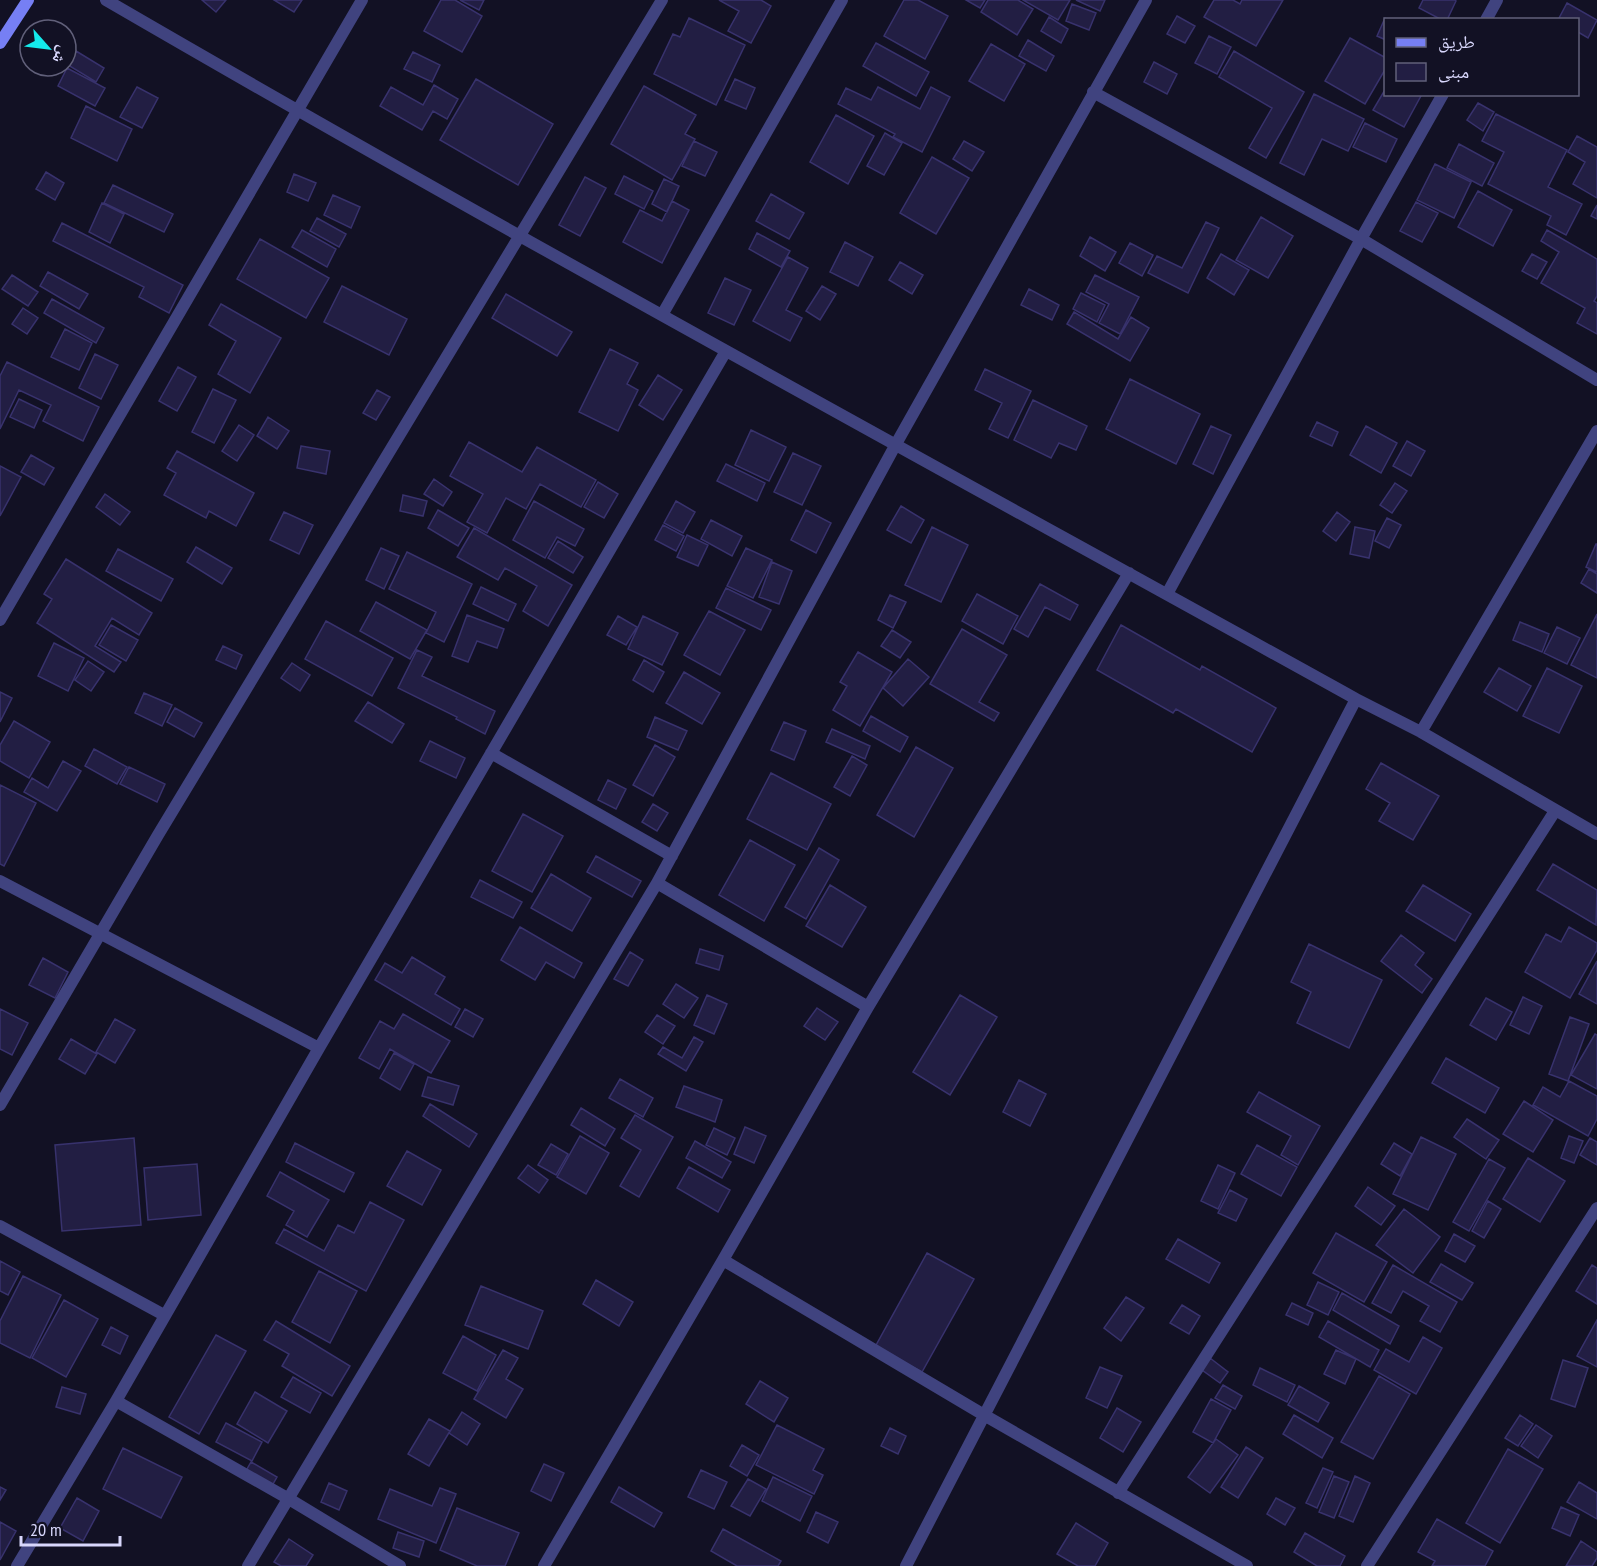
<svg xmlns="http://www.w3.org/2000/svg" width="1597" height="1566" font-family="'PT Sans Narrow','Noto Naskh Arabic',sans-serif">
  <rect width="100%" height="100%" fill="#121124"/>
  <path fill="#221e43" stroke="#38326d" stroke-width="1.5" d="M202 0H226L216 12Z
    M274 0H302L294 12Z
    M441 0H455L482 16 462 52 424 31Z
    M460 0H484L479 10Z
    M719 0H761L771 6 751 43 728 31 739 11Z
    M904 0H918L948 16 925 59 884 36Z
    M966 0H985L980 8Z
    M988 0H1018L1033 9 1017 35 981 12Z
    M1023 0H1070L1058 20Z
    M1076 0H1105L1100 11Z
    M1214 0H1233L1240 4 1242 0H1283L1256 46 1204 17Z
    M1423 0H1455L1456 1 1447 20H1442L1419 8Z
    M1567 3 1597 20 1588 38 1578 32V20H1558Z
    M1072 4 1096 13 1089 30 1066 21Z
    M1177 16 1195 26 1185 43 1167 34Z
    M1049 17 1068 29 1061 43 1041 31Z
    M689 18 745 45 716 105 654 74 673 34 680 37Z
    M1385 18 1388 20H1386V40L1377 36Z
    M1209 36 1231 47 1217 74 1195 63Z
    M1350 38 1386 58V68L1365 104 1325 81Z
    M1028 40 1054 56 1046 71 1019 56Z
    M876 43 929 72 916 96 863 66Z
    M991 44 1025 64 1004 101 969 81Z
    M76 51 104 68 96 82 68 65Z
    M1234 51 1304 92 1266 158 1249 148 1272 108 1219 77Z
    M413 52 440 65 432 82 404 69Z
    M1154 62 1177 74 1167 94 1144 82Z
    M67 68 105 88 95 106 58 86Z
    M476 79 553 124 518 185 440 140Z
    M735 79 755 88 746 109 725 100Z
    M434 85 458 99 447 119 433 111 422 130 380 106 391 87 423 105Z
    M644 86 696 115 685 134 695 139 672 180 611 144Z
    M137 87 158 98 142 128 120 117Z
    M878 87 920 109 931 87 950 97 922 152 893 137 895 134 838 104 846 88 871 100Z
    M1386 88V94H1422L1404 127 1373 110Z
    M1314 94 1364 119 1348 151 1322 139 1304 175 1280 163Z
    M1478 103 1494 112 1483 131 1467 120Z
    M86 106 132 129 117 161 71 138Z
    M1496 114 1567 150 1548 187 1582 204 1566 235 1547 225 1551 216 1488 184 1504 152 1482 141Z
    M836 115 874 136 848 184 810 162Z
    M1365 123 1397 139 1386 162 1353 147Z
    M885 133 902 143 884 175 867 166Z
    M1577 136 1597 147V198L1573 184 1585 162 1568 152Z
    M694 141 717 152 705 176 682 166Z
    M964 141 984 152 972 171 953 159Z
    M1459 144 1494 163 1482 186 1447 168Z
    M932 157 969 178 936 234 900 213Z
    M1435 164 1471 182 1454 218 1417 200Z
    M46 172 64 183 55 200 36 189Z
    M294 174 316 183 308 201 287 192Z
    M624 176 653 191 644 209 615 194Z
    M585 177 606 188 580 236 559 225Z
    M664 179 679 186 667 212 652 204Z
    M113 185 173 214 164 232 104 203Z
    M1478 191 1512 210 1493 246 1458 227Z
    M771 194 804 213 789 239 756 221Z
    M333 195 360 207 351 228 324 215Z
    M672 201 689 210 662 263 623 242 640 210 662 221Z
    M1416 202 1438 213 1422 242 1400 231Z
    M102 203 124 214 110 243 89 232Z
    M1597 205V219L1591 216Z
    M1261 217 1293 236 1268 278 1236 260Z
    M317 218 346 234 339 247 310 231Z
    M1206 222 1219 228 1188 293 1148 273 1157 256 1182 268Z
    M62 223 183 285 169 313 139 297 144 287 53 241Z
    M302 230 336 249 327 267 292 247Z
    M1547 230 1597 259V296L1594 301 1597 303V334L1577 323 1585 308 1541 283 1559 252 1541 241Z
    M757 233 790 251 781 267 749 249Z
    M1090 237 1116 252 1105 271 1080 256Z
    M260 239 329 278 306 318 237 279Z
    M845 242 873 257 858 286 830 272Z
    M1130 243 1153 255 1142 276 1119 263Z
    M1221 254 1249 270 1234 295 1207 278Z
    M1532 254 1547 262 1537 279 1522 271Z
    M788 257 808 268 786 310 802 318 790 341 753 321Z
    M900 262 923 275 912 294 889 280Z
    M48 272 88 294 79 309 40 286Z
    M12 275 38 292 28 306 2 289Z
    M1095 275 1139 297 1120 334 1099 323 1109 304 1086 292Z
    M725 278 751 290 734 325 708 313Z
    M342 286 407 319 389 355 324 322Z
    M822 286 836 294 820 320 806 311Z
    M1029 289 1059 305 1052 320 1021 305Z
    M1081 293 1105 305 1097 322 1073 309Z
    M506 294 572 332 557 356 492 318Z
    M52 299 104 328 96 343 44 313Z
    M221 304 281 338 250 393 218 374 236 341 209 325Z
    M23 308 38 318 27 334 12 324Z
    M1074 312 1118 339 1131 317 1149 328 1130 361 1067 324Z
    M65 329 92 343 79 370 51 357Z
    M610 349 638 363 627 384 638 390 618 431 579 412Z
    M95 354 118 365 101 399 79 388Z
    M7 362 99 407 83 441 43 421 51 405 19 390 0 429V376Z
    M178 367 196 377 177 411 159 401Z
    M985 369 1031 391 1008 438 989 429 1002 403 975 390Z
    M658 375 682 390 663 420 639 405Z
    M1130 379 1200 414 1176 464 1106 429Z
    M213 389 236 400 214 443 192 432Z
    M377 390 390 397 376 420 363 413Z
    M19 399 42 410 34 428 10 417Z
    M1033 400 1087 426 1076 450 1059 443 1051 458 1014 440Z
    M268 417 289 431 277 449 257 436Z
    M1317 422 1338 432 1332 446 1310 436Z
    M239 425 254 435 237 461 222 451Z
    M1211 426 1231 435 1213 474 1193 464Z
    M1366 426 1397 443 1381 473 1350 455Z
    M751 430 786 447 769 481 735 465Z
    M1407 441 1425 451 1411 476 1393 466Z
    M469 442 522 472 537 447 596 480 581 507 540 484 526 509 506 498 487 533 467 522 483 494 450 476Z
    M301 446 330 451 326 474 297 468Z
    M177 451 254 493 236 526 209 511 206 518 164 495 176 473 167 468Z
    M793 453 821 466 802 505 774 492Z
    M31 455 54 468 44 485 21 472Z
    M726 464 765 483 757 501 717 481Z
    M0 466 21 477 0 516Z
    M434 479 452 492 443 506 424 494Z
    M598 482 618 494 604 518 584 507Z
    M1395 483 1407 491 1392 513 1380 505Z
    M105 494 130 512 120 525 96 507Z
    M403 495 427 501 423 516 400 511Z
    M534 501 584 529 575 546 557 537 545 558 513 540Z
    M676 501 695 512 683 533 664 523Z
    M901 506 924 520 911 543 887 530Z
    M438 510 469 528 458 546 428 528Z
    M806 510 831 523 816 553 791 540Z
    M284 512 313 525 299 554 270 540Z
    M1337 512 1350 522 1336 541 1323 531Z
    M1387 518 1401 525 1389 548 1375 541Z
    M711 520 742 536 732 556 701 539Z
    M663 525 684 536 676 551 655 540Z
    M932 527 968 545 941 602 905 585Z
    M1355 527 1375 531 1369 558 1350 554Z
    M474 528 572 585 548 626 523 611 537 586 505 568 498 580 457 557Z
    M687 535 708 545 698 566 677 557Z
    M558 541 583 557 573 573 548 558Z
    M1596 544H1597V572L1586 567Z
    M196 547 232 568 222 584 187 562Z
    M381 548 399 556 384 589 366 580Z
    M746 548 772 560 753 598 727 586Z
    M118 549 173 579 161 601 106 571Z
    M407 552 472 584 444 642 426 633 436 612 389 589Z
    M66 559 152 613 139 635 112 618 95 646 121 662 114 672 37 623 52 599 44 594Z
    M772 562 792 571 779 604 759 597Z
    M1589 569 1597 574V593L1581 583Z
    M1040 584 1078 605 1070 620 1045 607 1028 637 1014 629Z
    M481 587 516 604 508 621 473 604Z
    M726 588 771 610 761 630 716 608Z
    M977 594 1018 616 1003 644 962 621Z
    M890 595 906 602 893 628 878 620Z
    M376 602 427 630 410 659 360 631Z
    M709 611 745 630 720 675 684 655Z
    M1597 614V678L1571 665Z
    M467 615 504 629 497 648 477 641 468 662 452 656Z
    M618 616 637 627 626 645 607 635Z
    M643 616 678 633 662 665 628 649Z
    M326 621 393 658 372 696 305 659Z
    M1520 622 1549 634 1542 652 1513 640Z
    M111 625 138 640 126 661 99 645Z
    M1121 625 1200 670 1202 666 1276 708 1252 752 1176 709 1173 713 1097 670Z
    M1557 627 1580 638 1567 664 1544 653Z
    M962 629 1007 655 979 702 999 713 994 721 930 684Z
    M892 630 911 642 900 658 881 646Z
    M54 643 84 658 68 691 38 676Z
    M223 646 242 655 236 669 216 660Z
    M417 650 432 657 422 676 495 711 485 734 456 719 457 717 398 688Z
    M858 652 892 672 860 726 833 710 847 686 840 682Z
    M908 659 929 677 903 706 883 688Z
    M644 660 664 672 653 692 633 680Z
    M88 661 104 672 91 691 75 680Z
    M292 663 310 675 300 691 281 678Z
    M1499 668 1531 686 1517 711 1484 692Z
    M1547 668 1582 686 1559 733 1523 716Z
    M684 672 720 693 702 724 666 703Z
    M0 692 12 698 0 722Z
    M144 693 172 705 162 726 135 713Z
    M368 702 404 724 392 743 355 721Z
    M175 708 202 723 194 737 167 722Z
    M871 716 908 737 900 752 863 731Z
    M655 717 687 731 678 750 647 737Z
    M14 721 50 742 29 778 0 761V745Z
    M784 722 806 731 794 760 771 750Z
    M832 729 870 746 865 759 826 742Z
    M430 741 465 758 456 778 420 761Z
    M655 745 675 757 653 796 633 785Z
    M916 747 953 768 914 837 877 815Z
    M94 749 127 767 117 784 85 766Z
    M852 756 867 765 850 796 834 787Z
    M63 761 81 771 57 811 24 792 32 778 48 788Z
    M1381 763 1439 796 1413 840 1379 821 1390 803 1366 789Z
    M129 767 165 784 157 802 120 784Z
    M771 773 831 804 807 850 747 819Z
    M608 780 626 789 616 809 598 800Z
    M0 785 36 803 4 866 0 864Z
    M653 804 668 813 657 831 642 822Z
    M523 814 563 836 532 892 492 871Z
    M750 840 795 865 764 921 719 895Z
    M819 848 839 860 806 919 785 907Z
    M596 856 641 881 632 897 587 872Z
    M1553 864 1597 890 1596 925 1537 890Z
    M551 874 591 898 572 931 531 908Z
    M480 880 522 902 513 918 471 897Z
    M830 885 866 907 842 947 806 926Z
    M1423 885 1471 914 1455 941 1406 911Z
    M520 927 582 963 574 978 546 962 535 980 501 960Z
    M1569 927 1597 943V950L1570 998 1525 972 1546 934 1561 942Z
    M1401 935 1424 953 1415 965 1432 979 1422 993 1381 961Z
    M1309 944 1382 980 1349 1048 1297 1023 1311 992 1291 982Z
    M700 949 723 956 719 970 696 963Z
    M630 952 643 960 628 986 614 979Z
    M412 957 445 977 435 994 460 1009 451 1025 375 980 385 963 402 973Z
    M43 958 68 972 55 998 29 985Z
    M1597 961V1004L1579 994Z
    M676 984 698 998 684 1018 663 1004Z
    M707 995 727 1004 714 1034 694 1025Z
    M960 995 997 1017 950 1095 913 1072Z
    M1523 997 1542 1006 1529 1034 1510 1025Z
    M1486 998 1512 1012 1496 1040 1470 1025Z
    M817 1008 838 1022 825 1040 804 1026Z
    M0 1009 28 1023 12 1055 0 1049Z
    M465 1009 483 1019 473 1037 455 1027Z
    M403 1014 450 1041 431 1073 390 1049 379 1069 359 1058 380 1021 394 1029Z
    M657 1015 675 1026 663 1044 645 1032Z
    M1570 1017 1589 1024 1568 1081 1549 1074Z
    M115 1019 135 1030 115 1063 96 1052Z
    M1595 1034 1597 1035V1089L1571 1075Z
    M694 1037 703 1042 686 1071 658 1054 663 1047 682 1058Z
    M71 1039 97 1054 85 1074 59 1059Z
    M394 1053 414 1064 400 1090 380 1078Z
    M1446 1058 1499 1088 1485 1113 1432 1083Z
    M428 1077 459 1086 453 1105 422 1096Z
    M620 1079 653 1098 643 1117 609 1098Z
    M1019 1080 1046 1094 1030 1126 1003 1112Z
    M1569 1081 1597 1096V1119L1588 1136 1533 1105 1543 1087 1560 1097Z
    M684 1086 722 1100 715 1122 676 1107Z
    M1259 1092 1320 1126 1298 1165 1281 1155 1291 1136 1247 1112Z
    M1524 1101 1553 1120 1533 1152 1503 1134Z
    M430 1104 477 1134 469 1147 423 1116Z
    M581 1108 615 1129 605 1146 571 1125Z
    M635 1115 673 1137 639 1197 620 1186 641 1150 621 1138Z
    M1467 1119 1499 1140 1486 1159 1454 1137Z
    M745 1127 766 1136 754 1163 734 1154Z
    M714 1128 735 1138 727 1155 706 1145Z
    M580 1136 609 1153 586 1194 557 1177Z
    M1569 1136 1583 1141 1574 1163 1561 1158Z
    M1421 1137 1456 1154 1428 1210 1393 1194Z
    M134 1138 141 1225 62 1231 55 1145Z
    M1590 1138 1597 1142V1165L1580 1155Z
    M695 1141 731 1162 722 1178 686 1158Z
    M295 1143 354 1173 344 1192 286 1162Z
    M1394 1143 1412 1154 1400 1176 1381 1164Z
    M551 1144 568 1154 556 1175 538 1165Z
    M1257 1145 1297 1167 1281 1196 1241 1174Z
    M407 1151 441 1170 422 1205 387 1186Z
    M1528 1158 1565 1181 1540 1222 1503 1199Z
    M1489 1159 1505 1168 1469 1231 1453 1222Z
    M197 1164 201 1215 148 1220 144 1168Z
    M528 1165 548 1180 539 1193 518 1178Z
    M1218 1165 1235 1173 1218 1209 1201 1201Z
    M689 1167 730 1190 718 1212 677 1188Z
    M280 1172 329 1200 307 1237 286 1225 294 1211 267 1196Z
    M1368 1187 1395 1206 1381 1225 1355 1206Z
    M1230 1190 1247 1199 1236 1221 1218 1213Z
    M1488 1201 1501 1209 1484 1238 1472 1231Z
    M370 1202 404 1220 366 1291 276 1243 284 1229 324 1251 338 1225 354 1233Z
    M1404 1209 1440 1237 1413 1273 1376 1245Z
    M1336 1233 1387 1262 1364 1302 1313 1273Z
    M1454 1234 1475 1246 1465 1262 1445 1251Z
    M1178 1239 1220 1263 1209 1283 1166 1259Z
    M927 1253 974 1279 922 1372 875 1347Z
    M0 1261 20 1272 8 1295 0 1291Z
    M1441 1264 1473 1283 1462 1300 1430 1282Z
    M1393 1265 1457 1302 1440 1332 1420 1321 1429 1306 1403 1291 1391 1313 1372 1303Z
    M1592 1265 1597 1268V1304L1576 1291Z
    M319 1271 357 1291 330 1343 292 1322Z
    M23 1276 61 1295 30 1358 0 1343V1321Z
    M596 1280 633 1302 619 1326 583 1304Z
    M1318 1282 1339 1292 1328 1315 1307 1305Z
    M481 1286 543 1311 528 1349 465 1325Z
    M1342 1293 1399 1326 1390 1344 1333 1310Z
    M1126 1297 1144 1308 1121 1341 1104 1328Z
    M64 1300 98 1319 66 1377 32 1358Z
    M1292 1303 1313 1313 1308 1325 1286 1315Z
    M1182 1305 1200 1316 1189 1334 1170 1323Z
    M1597 1320V1367L1577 1356Z
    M276 1321 350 1366 332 1396 282 1366 289 1354 264 1340Z
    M1328 1321 1379 1350 1370 1367 1319 1337Z
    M111 1327 128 1336 120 1354 102 1345Z
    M216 1335 246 1351 199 1434 169 1417Z
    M463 1336 496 1355 477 1391 443 1373Z
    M1423 1337 1442 1348 1416 1394 1374 1370 1386 1349 1409 1362Z
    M503 1350 518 1358 506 1379 523 1389 506 1418 474 1399Z
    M1336 1350 1356 1359 1345 1384 1324 1374Z
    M1210 1358 1228 1372 1220 1383 1202 1370Z
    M1563 1360 1588 1368 1575 1407 1551 1399Z
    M1100 1367 1122 1376 1107 1408 1086 1398Z
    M1260 1368 1295 1385 1287 1402 1253 1385Z
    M1379 1376 1410 1394 1373 1459 1341 1442Z
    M293 1377 321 1393 310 1413 281 1397Z
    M760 1381 788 1398 774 1422 746 1404Z
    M1223 1385 1242 1396 1235 1409 1215 1398Z
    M1299 1386 1329 1403 1318 1422 1288 1405Z
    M62 1387 86 1394 80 1414 56 1407Z
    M255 1392 287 1411 268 1443 237 1424Z
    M1211 1399 1231 1410 1213 1443 1193 1432Z
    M1117 1408 1141 1422 1123 1452 1100 1438Z
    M462 1412 480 1424 467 1445 449 1433Z
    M1294 1415 1333 1438 1322 1458 1283 1434Z
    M1520 1415 1533 1424 1518 1446 1505 1438Z
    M429 1419 450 1431 429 1466 408 1454Z
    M226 1423 262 1442 252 1461 216 1442Z
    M777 1425 824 1449 813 1470 823 1475 814 1494 756 1465Z
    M1536 1425 1552 1436 1538 1458 1521 1446Z
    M890 1428 906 1436 898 1454 881 1446Z
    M1216 1439 1238 1455 1210 1493 1188 1477Z
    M742 1445 759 1455 747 1476 730 1466Z
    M1246 1447 1263 1458 1238 1498 1221 1487Z
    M123 1448 182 1477 161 1518 103 1489Z
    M1508 1449 1543 1469 1500 1543 1466 1523Z
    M251 1462 277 1477 269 1491 243 1476Z
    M544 1464 564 1473 551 1501 531 1491Z
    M1323 1468 1333 1472 1317 1508 1306 1503Z
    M701 1470 727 1482 714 1509 688 1497Z
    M1334 1476 1349 1482 1334 1518 1319 1512Z
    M1355 1476 1370 1483 1353 1522 1339 1516Z
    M773 1477 812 1496 800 1521 762 1501Z
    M748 1479 766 1489 750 1516 731 1506Z
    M1579 1482 1597 1493V1519L1567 1502Z
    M329 1483 347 1491 339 1510 321 1502Z
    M0 1487 6 1490 0 1500Z
    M619 1487 662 1513 654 1527 611 1502Z
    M440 1488 456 1494 436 1543 378 1519 390 1489 432 1506Z
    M77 1498 99 1511 83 1541 60 1528Z
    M1276 1498 1295 1508 1285 1525 1267 1514Z
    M1561 1507 1579 1515 1570 1536 1552 1528Z
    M457 1508 519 1533 505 1566H477L440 1550Z
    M816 1512 838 1522 828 1543 807 1532Z
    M1437 1519 1493 1551 1485 1566H1432L1435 1561 1418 1552Z
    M0 1522 16 1531 0 1560Z
    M1076 1523 1108 1543 1095 1566H1078L1057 1554Z
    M723 1529 781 1561 778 1566H737L711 1551Z
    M398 1532 424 1541 419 1557 393 1548Z
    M1305 1533 1345 1556 1340 1566H1317L1294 1552Z
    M289 1539 313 1555 306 1566H281L274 1562Z
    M1581 1541 1597 1552V1558L1592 1566H1566Z"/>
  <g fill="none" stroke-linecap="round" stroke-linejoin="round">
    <path stroke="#40437f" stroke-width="12" d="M106 0C519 240 939 468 1356 699L1421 732 1597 834
      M1486 20 1497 0
      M1093 92 1361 239 1597 380
      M662 315 842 0
      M1167 594 1361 239 1443 94
      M0 620 362 0
      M1421 732 1597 431
      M491 753 672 856
      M0 881 319 1048
      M657 883 868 1007
      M0 1105 158 835 662 0
      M0 1226 164 1315
      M723 1260 984 1415 1247 1566
      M116 1401 289 1499 400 1566
      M1118 1493 1555 811
      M17 1566 116 1401 319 1048 726 351
      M248 1566 657 883 896 444 1146 0
      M544 1566 723 1260 868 1007 1129 573
      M906 1566 1356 699
      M1367 1566 1597 1208"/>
    <path stroke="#767ff4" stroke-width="12" d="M0 43 28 0"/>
  </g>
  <rect x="1384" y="18" width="195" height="78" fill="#121124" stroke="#61607a" stroke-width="1.5"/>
  <rect x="1396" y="38" width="30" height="9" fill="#767ff4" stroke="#61607a" stroke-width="1.5"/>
  <text x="1438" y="48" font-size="18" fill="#d8d7fc">طريق</text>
  <rect x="1396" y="63" width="30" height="18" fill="#221e43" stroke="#61607a" stroke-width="1.5"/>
  <text x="1438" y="78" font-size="18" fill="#d8d7fc">مبنى</text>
  <g transform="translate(48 48) rotate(118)"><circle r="28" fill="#121124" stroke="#61607a" stroke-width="1.5"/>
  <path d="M0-4.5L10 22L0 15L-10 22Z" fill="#14eaeb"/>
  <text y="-9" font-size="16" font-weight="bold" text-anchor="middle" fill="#d8d7fc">ش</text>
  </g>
  <path d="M21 1536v9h99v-9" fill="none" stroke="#d8d7fc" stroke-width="3"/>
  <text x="30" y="1536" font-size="18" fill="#d8d7fc" stroke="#121124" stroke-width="4.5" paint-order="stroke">20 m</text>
</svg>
